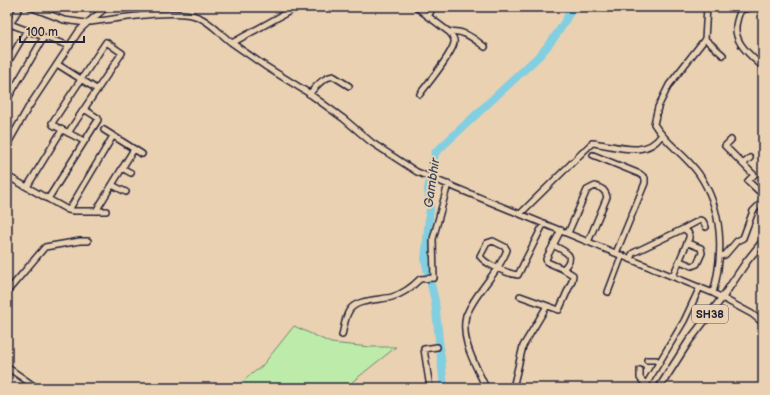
<svg xmlns="http://www.w3.org/2000/svg" width="770" height="395" font-family="'Balsamiq Sans',sans-serif">
  <rect width="100%" height="100%" fill="#ead1b2"/>
  <filter id="ink" filterUnits="userSpaceOnUse"><feTurbulence type="fractalNoise" baseFrequency=".025" numOctaves="2"/><feDisplacementMap in="SourceGraphic" scale="8" xChannelSelector="R" yChannelSelector="G"/><feConvolveMatrix kernelMatrix="1 2 1 2 8 2 1 2 1" color-interpolation-filters="sRGB"/></filter>
  <g filter="url(#ink)">
    <path fill="#bdeba9" stroke="#708672" d="M294 326 331 343 370 347H396L352 382 357 388H234L262 366Z"/>
    <g fill="none" stroke-linecap="round" stroke-linejoin="round">
      <path stroke="#82cfe1" stroke-width="8" d="M444 388 435 301 425 260 430 208 428 189 435 153 540 55C553 40 565 25 572 7"/>
      <defs>
        <path id="minor" d="M30 7 64 20 86 23
          M297 7 232 43 265 66 307 92 344 119 371 142 417 172 713 293
          M416 7 449 32C463 29 474 39 485 47
          M707 7 705 39 669 85 658 107 654 124C666 144 686 155 699 174 723 210 724 253 713 293L752 314 763 323
          M751 7C748 9 745 8 742 10 739 12 738 17 737 21 731 41 750 55 763 67
          M428 17 433 7
          M91 22C117 19 175 8 198 17 211 22 221 35 232 43
          M10 24 44 37
          M7 30 20 7
          M705 39 723 55
          M7 64 27 30
          M57 64 98 90
          M309 94C317 86 322 78 333 76L349 86
          M420 94C428 83 451 56 454 43 455 39 452 35 449 32
          M7 100 44 37 70 46
          M104 130 142 154
          M68 133 84 109
          M731 140 725 146 754 175 748 181 763 195
          M7 145 28 108 79 31C87 22 97 15 107 7
          M593 155 640 174 645 178V183L616 253
          M743 164 750 158
          M122 168 131 173
          M7 176 68 210 74 211H106
          M112 185 126 192
          M27 187 62 130
          M48 199 98 120V118L84 109 122 53 106 42 52 123 53 125 84 141
          M69 210 113 136
          M96 211 134 149
          M521 213 592 143C615 145 645 159 661 136
          M683 229 700 220 703 221 706 227
          M568 233 587 190 595 186C602 188 605 190 607 197L588 242
          M553 245C566 252 577 255 563 269L547 262 546 259 561 230
          M720 256 725 255 737 241 743 238 753 211 763 201
          M630 258 633 253 683 229C688 231 690 233 689 238L673 276
          M680 261 692 266 697 264 702 253 701 248 688 243
          M7 292 45 247 80 241H88
          M608 292 622 255
          M520 296 559 310 572 281 573 275 563 269
          M467 314C476 291 498 274 507 250L505 247 493 241 487 243 480 256C484 264 509 274 518 275L544 223
          M466 315C460 342 476 365 486 388
          M342 335C344 328 345 317 349 311 355 299 381 300 392 297 403 294 413 286 420 279L434 278 433 239 448 184
          M647 360H656L659 363
          M7 367 37 388
          M640 370V378L646 385
          M430 388 424 349 437 347
          M513 388 523 346 547 306
          M644 388 684 321 700 287"/>
        <path id="major" d="M659 388 689 341 722 298 747 261 763 241"/>
      </defs>
      <use href="#minor" stroke="#22223b" stroke-width="8"/>
      <use href="#major" stroke="#22223b" stroke-width="9"/>
      <use href="#minor" stroke="#ead1b2" stroke-width="5"/>
      <use href="#major" stroke="#ead1b2" stroke-width="6"/>
    </g>
  </g>
  <g text-anchor="middle" dominant-baseline="central" stroke-width="4" stroke-linejoin="round" paint-order="stroke">
    <rect fill="#ead1b2" stroke="#5e565f" stroke-width="1" x="692" y="305" width="36" height="18" rx="3"/>
    <g font-size="11" font-weight="bold" fill="#22223b">
      <text x="710" y="314">SH38</text>
    </g>
    <g font-size="13" font-style="italic" fill="#35455c" stroke="#ead1b2">
      <text transform="translate(432 183) rotate(-82)">Gambhir</text>
    </g>
  </g>
  <rect width="770" height="395" fill="none" stroke="#ead1b2" stroke-width="24"/>
  <rect x="12" y="12" width="746" height="371" fill="none" stroke="#22223b" stroke-width="1.5" filter="url(#ink)"/>
  <path d="M20 36v6h64v-6" fill="none" stroke="#22223b" stroke-width="2"/>
  <text x="26" y="36" font-size="12" fill="#22223b" stroke="#ead1b2" stroke-width="3" paint-order="stroke">100 m</text>
</svg>
